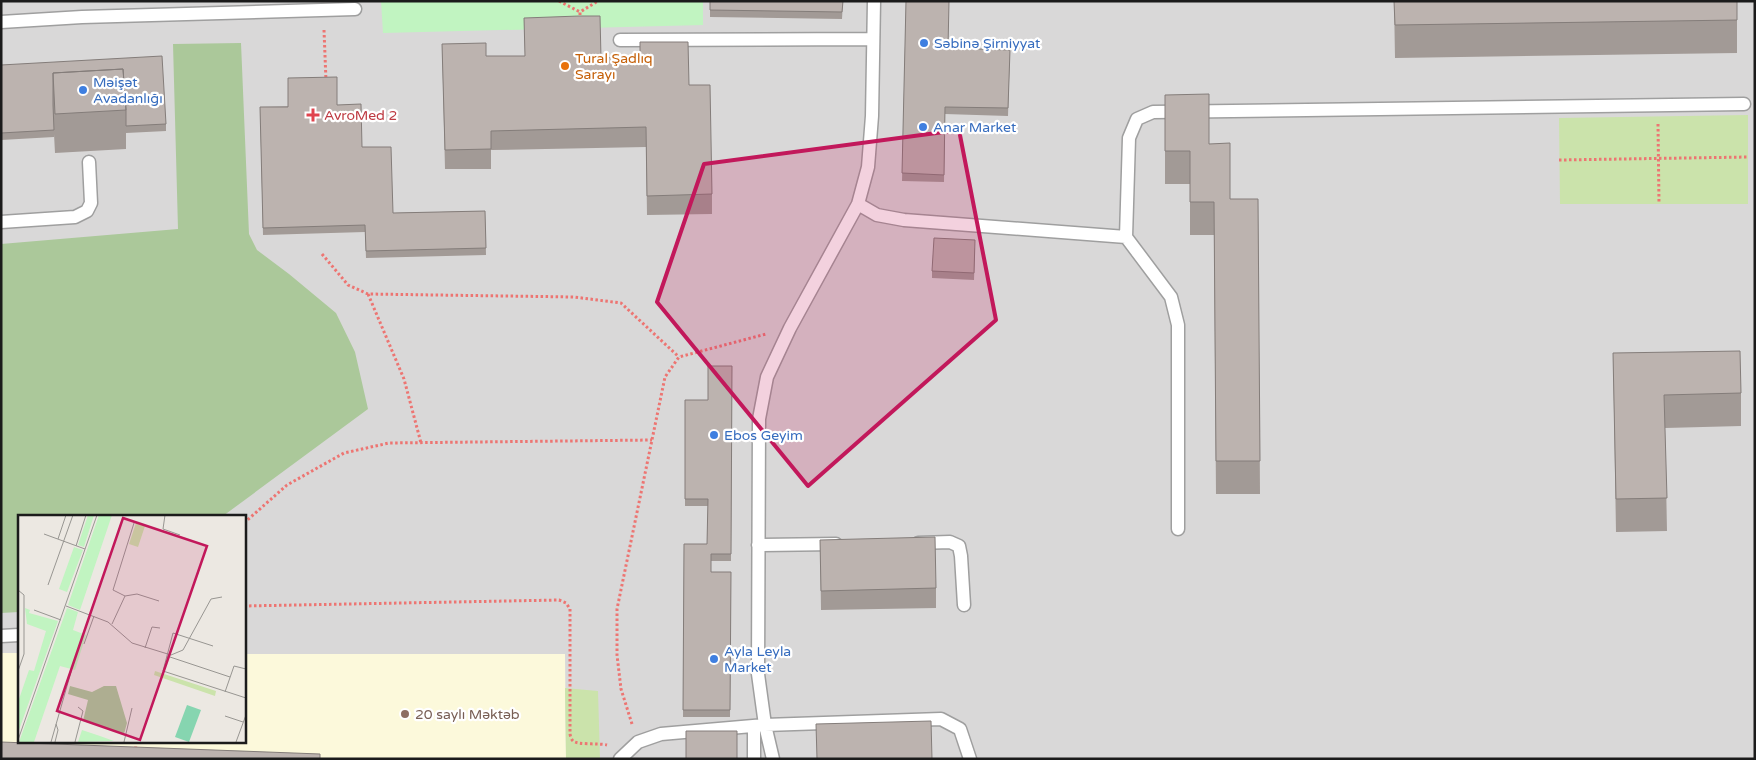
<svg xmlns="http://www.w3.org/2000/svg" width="1756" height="760" font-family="'Varela Round',sans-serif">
  <rect width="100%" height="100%" fill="#ece8e2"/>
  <path fill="#d9d8d8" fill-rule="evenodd" d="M1 1H1755V759H1ZM19 516H244V741H19Z"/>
  <path fill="#fcf9db" d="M1 653H19V741H244V654H565L566 759H1Z"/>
  <path fill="#cbe3ab" d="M1748 115V204H1560L1559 118Z
    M565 688 598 691 600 759H566Z"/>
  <path fill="#abc89a" d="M241 43 249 234 257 250 289 274 336 313 355 352 368 409 223 516H19V612L1 613V244L178 229 173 44Z"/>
  <path fill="#c1f4c1" d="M381 1H703V25L383 33Z"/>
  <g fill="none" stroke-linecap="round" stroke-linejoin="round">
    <defs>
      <path id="lane" d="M1 22 82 17 355 9
        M620 40 873 39
        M858 204 877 215 904 220 1126 237
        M1 222 75 217 87 211 91 203 89 162
        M1178 529V325L1171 297 1126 237 1129 138 1137 119 1153 112 1744 104
        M918 543 950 542 959 546 961 556 964 605
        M758 545 836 544
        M1 636 19 635
        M754 726V759
        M620 759 638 742 661 734 765 725 941 719 960 729 970 759
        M773 759 765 725 758 674 759 419 767 377 790 328 858 204 868 167 872 116 874 1"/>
    </defs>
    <use href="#lane" stroke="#9f9f9f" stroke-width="15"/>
    <path stroke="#ed7572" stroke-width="3" stroke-dasharray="2.5 2.5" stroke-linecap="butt" d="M559 1 580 12
      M580 20V12L598 1
      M324 30 326 81
      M1658 124 1659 204
      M1559 160 1748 157
      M322 254 348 285 368 294 574 297 621 303 679 357
      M368 294 404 379 421 443
      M244 523 287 485 344 453 389 443 652 440
      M244 606 559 600 566 603 570 609V733C570 735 571 739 573 741 577 745 599 743 607 745
      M632 724 621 689 617 655V609L665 377 679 357 766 334
      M135 759 136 741"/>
    <use href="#lane" stroke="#fff" stroke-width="12"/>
  </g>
  <path fill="#a29a96" d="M710 1H843L842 19 710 17Z
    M906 1 948 48 1010 50 1008 116 945 114 944 182 902 181Z
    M1394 1H1737V53L1395 58Z
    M524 18 601 58 689 85 712 194V214L647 215 646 147 491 150V169H445L442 44 486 56H525Z
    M1 65 166 124V131L126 133V149L55 153 54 134V137L1 140Z
    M1165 95 1209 144 1230 199H1258L1260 494H1216L1214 235H1190V184H1165Z
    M337 105 362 147 393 213 485 211 486 255 366 258 365 232 263 235 260 107Z
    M975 248 974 280 932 278V271Z
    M1613 353 1741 393V426L1665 428 1667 531 1616 532Z
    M732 366 731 561H711V572H731L730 717H683L684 544H707L708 506H685V400H708Z
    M820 540 936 588V608L821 610Z"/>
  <path fill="#bcb3af" stroke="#847d7a" d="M710 1H843L842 12 710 10Z
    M906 1H949L948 48 1010 50 1008 108 945 107 944 175 902 173Z
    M1394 1H1737V20L1395 25Z
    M579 16H600L601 58 640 57V42H688L689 85H710L712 194 647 196 646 127 491 131V149L445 150 442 44 486 43V56H525L524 18Z
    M162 56 166 124 126 126V110L123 69 53 73V105L54 130 1 133V65Z
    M123 69 126 110 55 114 53 73Z
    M337 77V105L361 104 362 147H391L393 213 485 211 486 248 366 251 365 225 263 228 260 107H288V78Z
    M1209 94V144L1230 143V199H1258L1260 461H1216L1214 202H1190V151H1165V95Z
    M934 238 975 240 974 273 932 271Z
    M1740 351 1741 393 1664 395 1667 498 1616 499 1613 353Z
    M708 366H732L731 554H711V572H731L730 710H683L684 544H707L708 499H685V400H708Z
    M935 537 936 588 821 591 820 540Z
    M931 721 932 759H817L816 724Z
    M686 731H737V759H686Z
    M1 742 320 754V759H1Z"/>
  <path fill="#c2185b" fill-opacity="0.2" stroke="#c2185b" stroke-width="4" stroke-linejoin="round" d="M959 130 996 320 808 486 657 302 704 164Z"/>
  <g fill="#3f7fe0" stroke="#fff" stroke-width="2">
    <circle cx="924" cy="43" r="5"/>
    <circle cx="83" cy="90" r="5"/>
    <circle cx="923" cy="127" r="5"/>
    <circle cx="714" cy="435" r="5"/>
    <circle cx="714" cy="659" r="5"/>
  </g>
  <circle fill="#e8710a" stroke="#fff" stroke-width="2" cx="565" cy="66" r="5"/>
  <path fill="#e0444e" stroke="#fff" stroke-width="2" d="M310.5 107.5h5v5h5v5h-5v5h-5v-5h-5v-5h5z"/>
  <circle fill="#8d6e63" stroke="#fff" stroke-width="2" cx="405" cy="714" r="5"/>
  <g text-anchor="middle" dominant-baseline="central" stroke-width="4.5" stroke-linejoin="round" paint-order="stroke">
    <g font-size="14" fill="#366cbe" stroke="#fff" text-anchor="start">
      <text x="934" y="43">Səbinə Şirniyyat</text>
      <text x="93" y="82">Məişət<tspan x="93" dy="16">Avadanlığı</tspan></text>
      <text x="933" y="127">Anar Market</text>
      <text x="724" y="435">Ebos Geyim</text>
      <text x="724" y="651">Ayla Leyla<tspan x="724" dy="16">Market</tspan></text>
    </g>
    <g font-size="14" fill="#c56008" stroke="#fff" text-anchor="start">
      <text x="575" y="58">Tural Şadlıq<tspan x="575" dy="16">Sarayı</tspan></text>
    </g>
    <g font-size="14" fill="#be3a42" stroke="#fff" text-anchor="start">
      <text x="324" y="115">AvroMed 2</text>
    </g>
    <g font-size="14" fill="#785e54" stroke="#fff" text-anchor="start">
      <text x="415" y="714">20 saylı Məktəb</text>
    </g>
  </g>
  <g transform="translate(18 515)">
    <rect width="228" height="228" fill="#ece8e2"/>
    <path d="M118 8 127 11 120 32 111 29ZM137 156 198 176 197 181 136 160Z" fill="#cbe3ab"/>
    <path d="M52 171 74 177 86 171H98L109 208 106 219 65 206 70 185 50 179Z" fill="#abc89a"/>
    <path d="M70 0H76L66 32 60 30ZM81 0H94L62 95 50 90ZM56 32 65 35 49 77 41 74ZM7 93 12 95 11 98 40 106 1 215 0 187 11 155 16 156 28 116 9 109ZM49 93 60 97 55 115 68 120 57 155 42 151 16 227H1ZM64 215 82 221 96 226 60 227Z" fill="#c1f4c1"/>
    <path d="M169 190 183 195 171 227 157 222Z" fill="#86d5b0"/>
    <path fill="none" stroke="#989692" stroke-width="1" d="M147 0 145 14 162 20M116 8 95 75 107 81 119 79 141 86M26 19 67 34M40 24 48 0M58 31 68 0M30 70 55 0M0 75 6 80V139L0 156M48 91 90 107 114 128 153 140 165 135 193 84 204 82M16 95 43 105M94 109 107 81M66 129 76 101M195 131 155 118 145 156 228 183M127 133 134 112 142 113M149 141 212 162M207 177 216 151 228 154M207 201 225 207M0 225 79 0M33 227 53 157M37 227 40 215 38 209M57 227 65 196 60 192M106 227 114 193M218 227 228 200"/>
    <path fill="#c2185b" fill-opacity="0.15" stroke="#c2185b" stroke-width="2.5" d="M105 3 189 31 122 225 39 196Z"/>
    <rect width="228" height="228" fill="none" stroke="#1b1b1b" stroke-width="2.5"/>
  </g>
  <rect width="1756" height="760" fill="none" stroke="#1b1b1b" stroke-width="5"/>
</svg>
